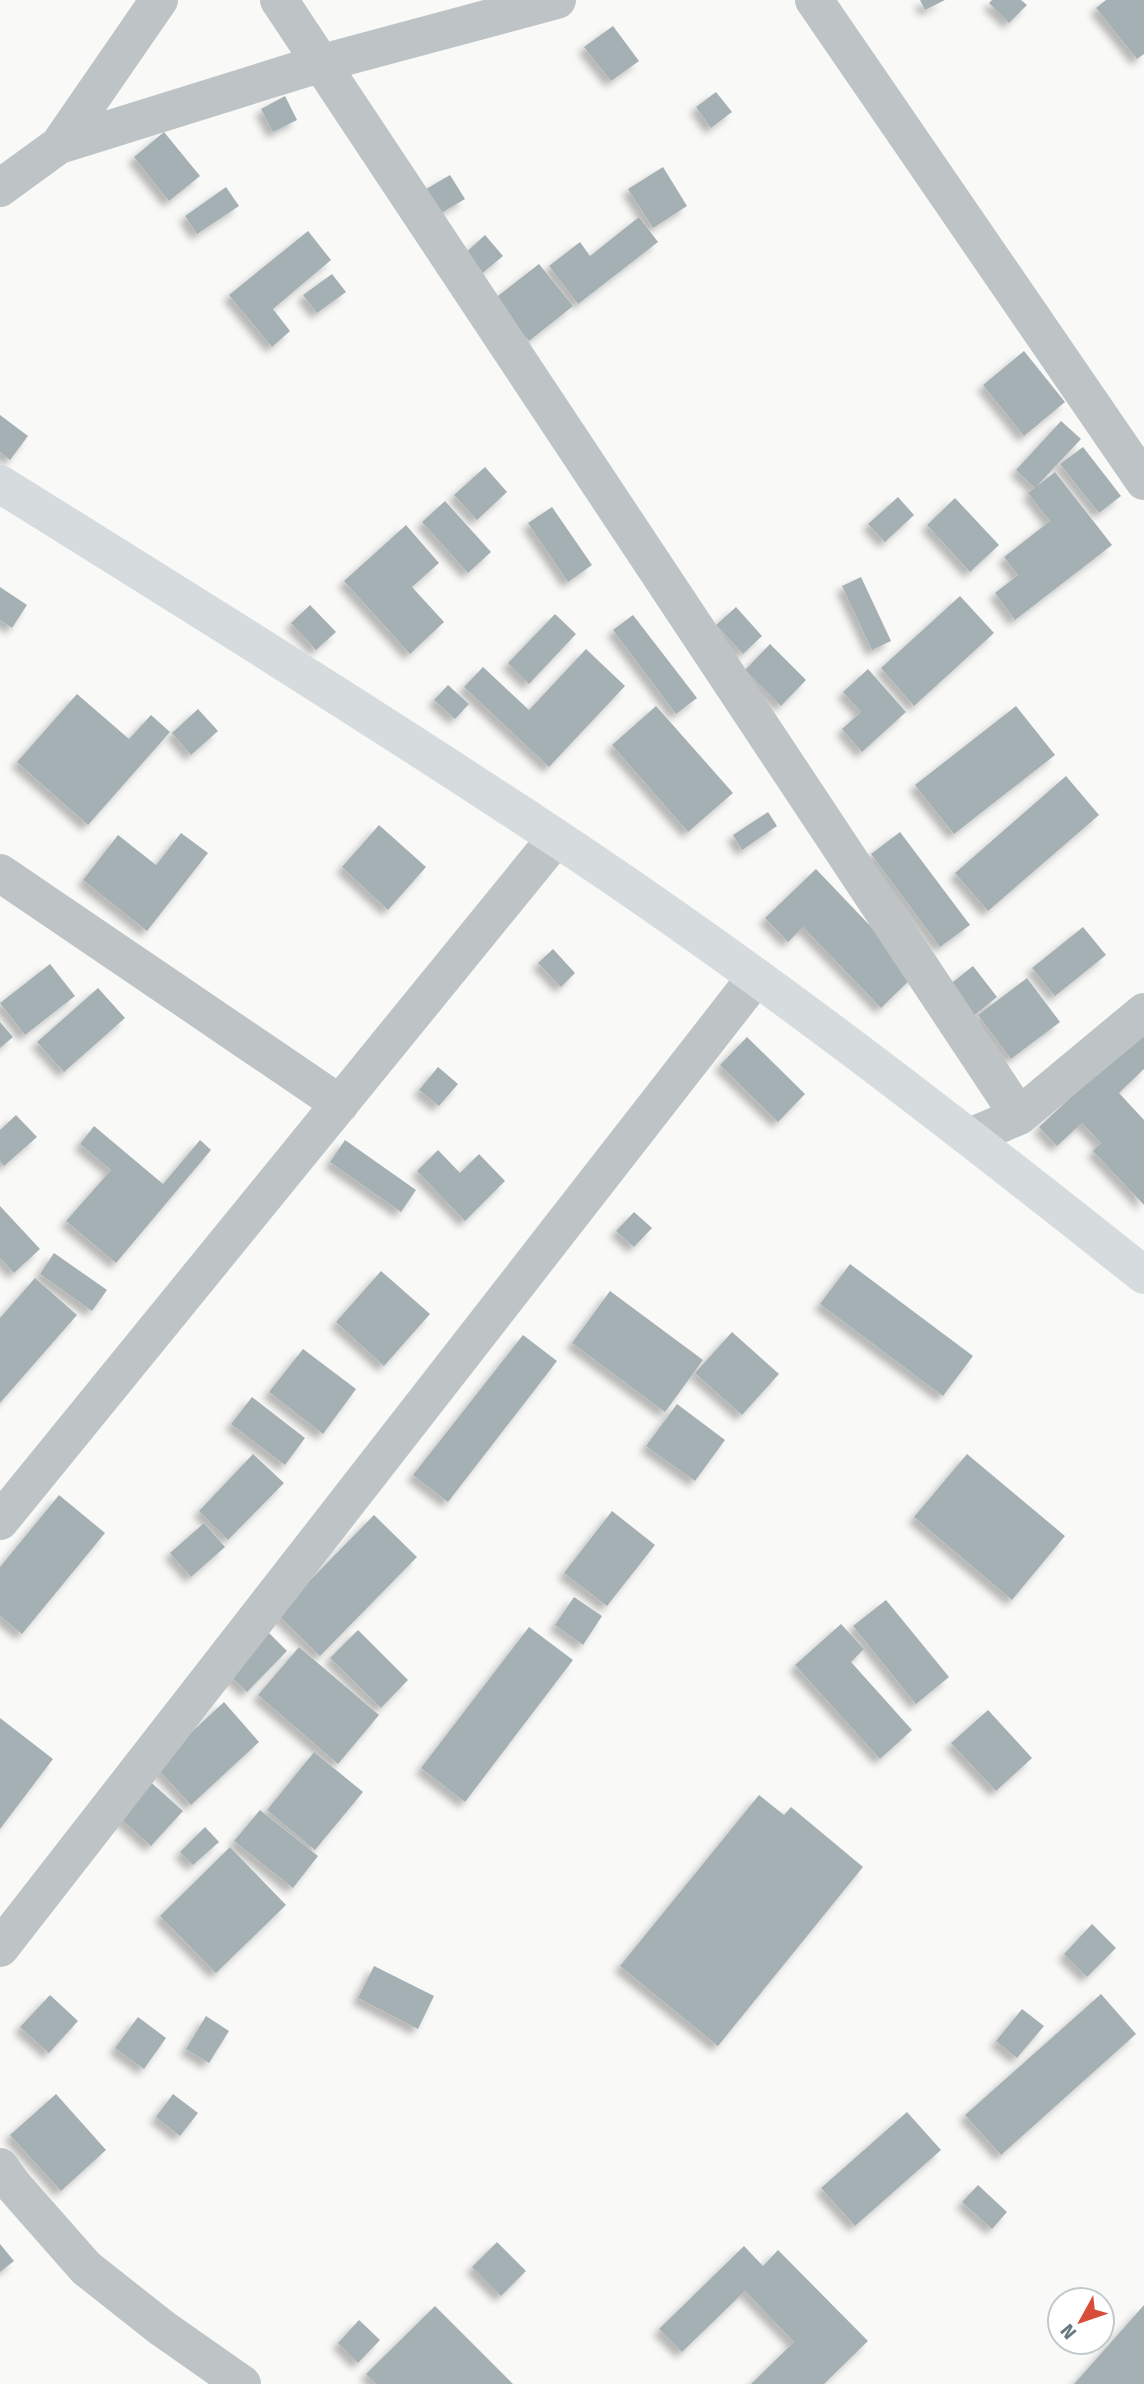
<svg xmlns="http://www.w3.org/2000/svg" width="1144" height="2384" font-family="'Fira Sans',sans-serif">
  <defs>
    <filter id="shadow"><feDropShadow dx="-6" dy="6" stdDeviation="3.5" flood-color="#0004"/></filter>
  </defs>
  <rect width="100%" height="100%" fill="#f9f9f7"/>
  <path fill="#a5b0b4" filter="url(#shadow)" d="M920 0H945L925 10Z
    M992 0H1021L1027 5 1009 23 989 3Z
    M1106 0H1144V54L1137 59 1096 8Z
    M613 26 639 61 611 81 584 47Z
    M716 92 732 112 711 128 696 107Z
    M285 96 297 120 273 132 261 109Z
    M164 132 200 176 169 201 134 157Z
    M663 167 687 206 653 228 628 189Z
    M450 175 465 199 436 216 421 192Z
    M226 187 239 206 197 234 185 216Z
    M639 217 658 242 578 304 549 266 580 242 590 256Z
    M308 231 331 260 273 309 290 331 272 347 229 295Z
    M485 235 503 256 479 276 462 256Z
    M539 264 573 306 529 341 494 299Z
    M332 274 346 292 317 313 303 295Z
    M1024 351 1065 402 1024 436 983 385Z
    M0 415 28 436 10 460 0 452Z
    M1061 421 1081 439 1035 488 1016 470Z
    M1083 447 1121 496 1099 513 1060 464Z
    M485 467 507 492 477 520 454 495Z
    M1055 472 1112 545 1015 620 995 593 1018 575 1004 557 1050 521 1028 493Z
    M898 497 914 515 885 542 868 524Z
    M955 498 999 545 970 572 927 525Z
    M445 501 491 552 468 573 422 522Z
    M552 507 592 565 568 582 528 523Z
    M406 525 439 563 412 587 444 622 410 654 344 581Z
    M861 577 891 641 872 650 842 586Z
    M0 587 27 605 12 628 0 620Z
    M960 596 994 633 914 706 881 668Z
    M310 605 336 632 316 650 291 623Z
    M736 607 762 636 743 654 716 625Z
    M555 614 576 634 529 684 508 663Z
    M633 615 697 698 676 714 613 630Z
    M770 644 806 680 781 706 745 670Z
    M586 649 625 686 549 767 464 687 483 667 529 710Z
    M868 669 906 712 862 752 842 729 861 712 843 692Z
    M448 685 469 704 455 719 434 700Z
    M77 694 129 739 151 715 170 732 88 825 17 762Z
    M656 706 733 793 688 832 612 745Z
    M1016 706 1055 755 954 834 915 785Z
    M198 709 218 731 191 755 172 733Z
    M1066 776 1099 815 988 911 955 873Z
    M768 812 777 826 742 850 733 835Z
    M379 825 426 867 388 910 342 867Z
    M900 832 970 925 940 947 871 854Z
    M181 833 208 853 147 931 83 880 118 835 156 865Z
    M816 869 916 974 881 1008 803 927 788 942 765 918Z
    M1083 927 1106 955 1055 996 1032 968Z
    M553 949 575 973 561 987 538 963Z
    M50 964 75 996 25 1035 0 1003Z
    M973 966 997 997 972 1017 948 986Z
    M1027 978 1060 1022 1011 1059 978 1015Z
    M98 988 125 1018 64 1072 37 1042Z
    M0 1022 13 1037 0 1048Z
    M1144 1024V1069L1119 1093 1144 1120V1205L1093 1151 1101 1143 1082 1123 1057 1146 1039 1127 1098 1072Z
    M747 1037 805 1094 778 1122 720 1065Z
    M438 1067 458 1084 439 1106 419 1090Z
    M16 1115 37 1137 4 1166 0 1161V1130Z
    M94 1126 163 1184 200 1140 211 1150 116 1263 66 1221 111 1170 80 1144Z
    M345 1140 416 1190 401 1212 330 1162Z
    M438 1150 460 1173 479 1154 505 1181 465 1221 417 1171Z
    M0 1206 40 1249 14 1273 0 1258Z
    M634 1212 652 1228 634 1247 616 1231Z
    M54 1253 107 1290 92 1311 40 1274Z
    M850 1264 973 1356 943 1396 820 1304Z
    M381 1271 430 1314 384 1366 336 1322Z
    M35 1278 77 1315 0 1403V1318Z
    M610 1291 703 1360 665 1412 572 1343Z
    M732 1332 779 1374 742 1415 695 1373Z
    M523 1335 557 1361 448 1502 413 1475Z
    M303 1349 356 1389 323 1434 269 1392Z
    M252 1397 305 1438 285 1465 231 1424Z
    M677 1404 725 1440 695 1481 646 1446Z
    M253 1454 284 1483 228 1540 199 1511Z
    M967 1454 1065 1536 1012 1600 914 1517Z
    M59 1495 105 1533 22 1634 0 1616V1567Z
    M612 1511 655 1545 607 1606 564 1573Z
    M374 1515 417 1557 320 1656 277 1614Z
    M204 1523 225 1547 191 1577 170 1553Z
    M574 1597 602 1616 583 1645 555 1625Z
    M886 1600 949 1677 916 1704 853 1626Z
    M841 1624 864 1649 851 1662 912 1730 880 1759 795 1665Z
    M529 1627 573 1660 465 1802 421 1768Z
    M265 1629 287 1651 247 1692 224 1670Z
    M358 1630 408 1680 381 1708 330 1658Z
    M299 1647 379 1715 338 1764 258 1695Z
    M224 1702 259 1742 191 1805 155 1766Z
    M988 1710 1032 1758 996 1791 951 1743Z
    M0 1718 53 1759 0 1829Z
    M314 1752 363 1792 315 1850 267 1810Z
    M145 1777 183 1811 151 1846 113 1812Z
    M759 1795 784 1815 791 1807 863 1867 718 2046 620 1966Z
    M260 1810 318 1856 293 1888 234 1841Z
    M205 1827 219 1842 193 1865 180 1852Z
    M230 1847 286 1905 216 1973 160 1916Z
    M1092 1924 1116 1948 1087 1977 1064 1954Z
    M374 1966 434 1996 418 2029 358 1998Z
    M1101 1994 1136 2034 1001 2155 965 2115Z
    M50 1995 78 2021 49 2053 20 2027Z
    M1022 2009 1044 2026 1017 2058 996 2041Z
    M206 2016 229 2031 209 2063 186 2049Z
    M138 2017 166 2038 144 2069 115 2048Z
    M56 2094 106 2150 61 2191 10 2135Z
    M173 2094 198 2113 180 2136 156 2117Z
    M907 2112 941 2150 855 2226 821 2188Z
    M978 2185 1007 2212 992 2229 962 2202Z
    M497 2242 526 2271 501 2296 472 2267Z
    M0 2244 14 2261 0 2272Z
    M744 2246 763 2266 778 2250 868 2341 824 2384H751L794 2342 745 2291 682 2352 659 2329Z
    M1144 2305V2384H1074Z
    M435 2306 513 2384H376L366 2374Z
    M359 2320 380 2340 358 2363 338 2343Z"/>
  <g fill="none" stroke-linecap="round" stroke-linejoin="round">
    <path stroke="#bec4c6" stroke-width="38" d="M279 0 1019 1116 970 1137
      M814 0 1144 481
      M59 145 159 0
      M0 188 59 145 322 63 557 0
      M0 873 340 1104
      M1019 1116 1144 1012
      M0 1521 556 838
      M0 1948 756 977
      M0 2167 12 2184 86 2268 162 2328 242 2384"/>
    <path stroke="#d6dbde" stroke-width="38" d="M0 484C186 600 372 716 555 837 759 972 953 1123 1144 1275"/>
  </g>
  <g transform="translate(1081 2321) rotate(230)"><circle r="33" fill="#ffffff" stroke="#c2c9cc" stroke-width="2"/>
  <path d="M0-5L12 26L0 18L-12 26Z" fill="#d74d39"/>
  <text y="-10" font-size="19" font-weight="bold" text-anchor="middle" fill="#667880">N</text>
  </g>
</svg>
